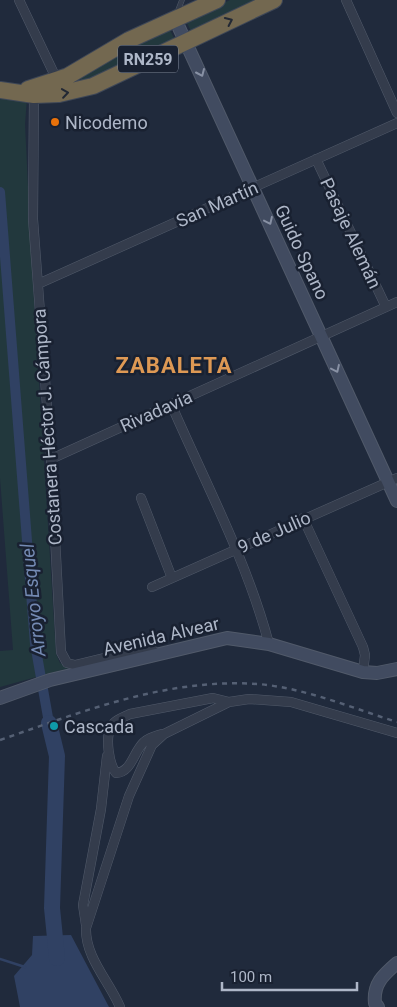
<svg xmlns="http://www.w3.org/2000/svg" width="397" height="1007" font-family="Roboto,sans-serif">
  <rect width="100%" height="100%" fill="#202a3c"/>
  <path fill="#22383d" d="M230 0H257L191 31 186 21Z
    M169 28 175 40 82 82 80 78 132 46Z
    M0 96 27 99 25 124 32 269 56 654 60 663 69 668 0 687V651L13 650 0 478Z"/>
  <path fill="#304163" d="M71 935 109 1007H20L14 976 32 955 33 936Z"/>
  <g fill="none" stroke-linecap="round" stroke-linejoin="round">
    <path stroke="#304163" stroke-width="2.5" d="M0 959 25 967"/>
    <path stroke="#304163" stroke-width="10" d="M0 192 35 644 49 723"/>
    <path stroke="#304163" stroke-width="16" d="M49 723 57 756 52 908 57 958"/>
    <defs>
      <path id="lane" d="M177 13 182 0"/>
      <path id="street" d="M19 0 57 80
        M346 0 397 113
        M34 95 33 219 51 459 61 652 67 663 75 665 141 649 151 648 156 654
        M316 159 386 307
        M38 284 397 123
        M171 404C205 482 247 561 269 644
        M51 459 397 302
        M141 498 172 578
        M303 518 363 647 365 655 363 672
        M152 587 397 478
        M162 734C156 736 150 737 144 742 133 752 132 772 116 773 109 764 105 738 111 727 114 720 124 717 130 714L213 698 229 702
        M86 925 83 905 101 809 107 756
        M120 1007C109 981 85 957 86 928L129 796 152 745 164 734 229 702 249 699 291 702 397 733"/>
      <path id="secondary" d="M175 19 397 501
        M0 698 50 680 227 638 269 644 363 672 377 673 397 669
        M378 1007 375 1003C373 984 383 975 397 963"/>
      <path id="highway" d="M28 89 68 76 129 40 217 0
        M0 90 34 95 59 94 93 86 274 0"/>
    </defs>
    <use href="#lane" stroke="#515a6a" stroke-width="5.5"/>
    <use href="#street" stroke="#515a6a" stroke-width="10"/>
    <use href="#secondary" stroke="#515a6a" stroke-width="14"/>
    <use href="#highway" stroke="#3e4757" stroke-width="18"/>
    <use href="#lane" stroke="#343c4c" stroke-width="4.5"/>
    <use href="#street" stroke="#343c4c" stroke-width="9"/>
    <use href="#secondary" stroke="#414b60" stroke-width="12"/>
    <use href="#highway" stroke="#736850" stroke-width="16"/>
    <path stroke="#556074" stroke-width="2.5" stroke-dasharray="5 5" stroke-linecap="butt" d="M0 740C84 711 167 678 258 684 305 688 352 708 397 722"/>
  </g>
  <defs><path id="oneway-chevron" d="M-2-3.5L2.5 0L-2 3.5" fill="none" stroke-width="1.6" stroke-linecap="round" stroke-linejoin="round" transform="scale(1.25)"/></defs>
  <g stroke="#222834">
    <use href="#oneway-chevron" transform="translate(229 21) rotate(-25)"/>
    <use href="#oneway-chevron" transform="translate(65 93) rotate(-8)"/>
  </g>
  <g stroke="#8891a4">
    <use href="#oneway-chevron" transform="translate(201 73) rotate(66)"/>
    <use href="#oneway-chevron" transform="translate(269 221) rotate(65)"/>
    <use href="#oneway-chevron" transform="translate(336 369) rotate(65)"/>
  </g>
  <circle fill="#e8710a" stroke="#192131" stroke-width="2" cx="55" cy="122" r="5"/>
  <circle fill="#0f9aa8" stroke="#192131" stroke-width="2" cx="54" cy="726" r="5"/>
  <g text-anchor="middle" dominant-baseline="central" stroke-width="5" stroke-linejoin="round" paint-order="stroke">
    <rect fill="#192131" stroke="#818a9b" stroke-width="1" x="118" y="45.5" width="60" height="27" rx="4"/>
    <g font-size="16" font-weight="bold" fill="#aeb7c8">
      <text x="148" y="59">RN259</text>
    </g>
    <g font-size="18" fill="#aeb7c8" stroke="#192131" text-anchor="start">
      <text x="65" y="122">Nicodemo</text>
      <text x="64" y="726">Cascada</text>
    </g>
    <g font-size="18" fill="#aeb7c8" stroke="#192131">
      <text transform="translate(217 204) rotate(-24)">San Martín</text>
      <text transform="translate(351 233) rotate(65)">Pasaje Alemán</text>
      <text transform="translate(302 252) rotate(65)">Guido Spano</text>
      <text transform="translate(156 411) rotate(-24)">Rivadavia</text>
      <text transform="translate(47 427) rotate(-94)">Costanera Héctor J. Cámpora</text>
      <text transform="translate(274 532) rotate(-24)">9 de Julio</text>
      <text transform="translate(161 636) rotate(-13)">Avenida Alvear</text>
    </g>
    <g font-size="19" font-style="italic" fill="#748ab3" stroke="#192131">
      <text transform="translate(33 600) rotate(-96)">Arroyo Esquel</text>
    </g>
    <g font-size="22" font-weight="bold" letter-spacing="1" fill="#de9954" stroke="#192131">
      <text x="174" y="365">ZABALETA</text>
    </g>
  </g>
  <path d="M222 982v8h135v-8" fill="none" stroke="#aeb7c8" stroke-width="2.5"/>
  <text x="230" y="982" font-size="15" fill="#aeb7c8" stroke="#192131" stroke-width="4" paint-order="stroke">100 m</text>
</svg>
